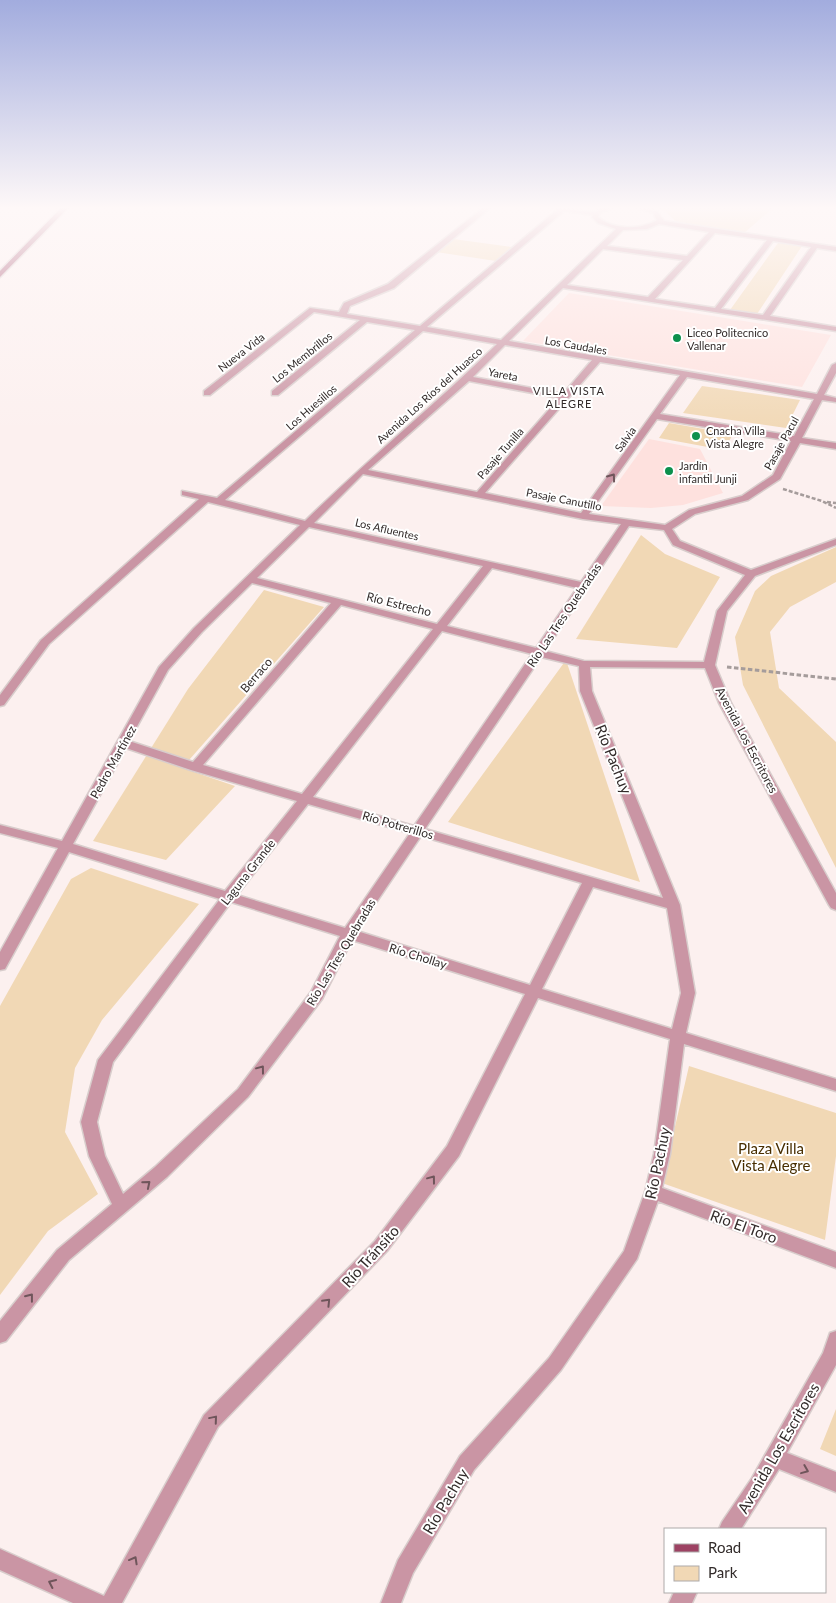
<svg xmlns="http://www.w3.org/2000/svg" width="836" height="1603" font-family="Lato,sans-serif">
  <rect width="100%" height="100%" fill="#fcf0ef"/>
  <path fill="#fee1de" d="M569 293 831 335 802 387 523 341Z
    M649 439 700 449 723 493 683 505 651 508 601 506Z"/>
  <path fill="#f1d8b5" d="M658 208H769L772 209 744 233 675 221 665 211Z
    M453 239 512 247 496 261 436 252Z
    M778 243 802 246 757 314 730 310Z
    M702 386 800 400 786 428 683 413Z
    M669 423 733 434 724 450 659 438Z
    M641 535 665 554 720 577 677 648 576 639Z
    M836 547V582L790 607 770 632 779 688 836 742V868L743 685 735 637 755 591 771 576Z
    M264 590 324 607 182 768 235 786 166 860 93 841 188 689Z
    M566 660 640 882 448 822Z
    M91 868 199 904 102 1020 75 1068 65 1132 98 1194 48 1231 0 1295V1006L71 879Z
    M689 1066 836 1113V1156L825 1240 662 1183Z
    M836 1409V1456L820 1449Z"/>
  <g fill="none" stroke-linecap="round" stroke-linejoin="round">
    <defs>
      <path id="minor" d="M483 208H490L394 288 350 306 347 314 420 326 557 210 554 208 595 212 602 208H612L600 213 598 217C613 230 641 230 657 220L653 213 638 208 657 211 664 221 836 247V251L817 248 770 316 836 327V331L563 288 509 341 817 394 832 365 836 363V373L824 395 836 398V402L822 400 802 438 836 443V449L800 443 780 479 748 500 695 514 672 529 680 541 751 570 836 539V545L755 576 727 611 715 665 731 703 836 893V910L831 908 829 905 719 703 705 668 590 667 592 691 680 905 695 993 686 1033 836 1079V1091L684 1044 670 1154 662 1188 836 1252V1268L658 1201 637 1259 561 1370 474 1470 413 1573 401 1603H381L398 1560 460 1456 549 1358 624 1251 645 1192 654 1154 670 1039 538 998 459 1156 387 1251 218 1427 122 1603H73L0 1570V1549L104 1596 204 1415 375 1241 447 1146 525 994 352 940 322 999 248 1097 167 1177 69 1260 6 1341 0 1343V1321L57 1250 112 1204 89 1156 81 1122 98 1060 220 899 69 852 5 969 0 970V952L58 848 0 833V825L62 841 159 667 194 628 300 525 208 502 49 644 4 705 0 706V695L41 640 199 499 182 495V491L217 498 415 330 367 322 278 395H272V391L360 320 314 312 210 395H204V391L310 308 339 312 344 303 388 284ZM564 211 593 215 592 217 598 223 616 229 501 340 427 327ZM659 224 709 232 687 256 607 246 623 230 647 229ZM715 233 767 240 715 308 655 299ZM773 241 811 247 763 315 721 309ZM603 249 683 260 648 297 567 285ZM423 331 497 344C435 405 367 460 305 521L225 500ZM505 345 592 360 563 394 473 377ZM600 362 680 375 581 513 485 493ZM687 377 814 399 794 436 660 414ZM469 381 559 398 477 492 368 470ZM657 419 791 441 773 475 742 496 689 510 665 525 589 514ZM363 474 583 519 621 524 581 582 314 523ZM629 526 664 530 673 545 745 575 717 611 704 662 584 661 545 651ZM309 527 483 566 437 624 257 578ZM492 568 577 588 536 648 447 626ZM252 583 331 603 193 762 129 741 168 670 202 632ZM341 605 433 629 302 794 203 765ZM442 631 532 654 414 826 313 797ZM541 657 579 666 580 691 663 898 425 829ZM126 748 191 770 297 801 225 891 73 844ZM308 804 410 833 345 928 237 895ZM421 836 582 883 530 985 357 931ZM593 887 667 908 681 993 672 1029 542 989ZM231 902 340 936 311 992 238 1089 155 1167 123 1194 105 1156 97 1122 113 1062Z
        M836 1331V1365L787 1453 836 1472V1492L779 1469 741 1529H719L722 1522 752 1478 823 1353 830 1333Z
        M674 1592H697L692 1603H669Z"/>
      <path id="major" d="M61 208H68L0 277V271Z"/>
    </defs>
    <use href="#minor" stroke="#d8cdcc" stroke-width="3"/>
    <use href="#major" stroke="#d8cdcc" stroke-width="3"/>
    <path stroke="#a59c9b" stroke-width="2.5" stroke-dasharray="4 2" stroke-linecap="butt" d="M783 489 822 501 836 508
      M827 502 836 503"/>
    <path stroke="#a59c9b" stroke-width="3" stroke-dasharray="4.5 2.5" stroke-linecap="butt" d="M727 667 836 679"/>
    <use href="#minor" fill="#ca95a4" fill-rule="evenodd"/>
    <use href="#major" fill="#9d4263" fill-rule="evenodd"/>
  </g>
  <defs><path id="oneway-chevron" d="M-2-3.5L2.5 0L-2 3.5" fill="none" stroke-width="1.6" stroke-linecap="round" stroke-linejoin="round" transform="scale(1.25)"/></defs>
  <g stroke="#6f555b">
    <use href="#oneway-chevron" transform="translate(612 477) rotate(-54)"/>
    <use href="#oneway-chevron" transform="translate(261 1069) rotate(-53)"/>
    <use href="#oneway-chevron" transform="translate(432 1179) rotate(-53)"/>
    <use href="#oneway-chevron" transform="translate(147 1184) rotate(-40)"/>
    <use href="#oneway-chevron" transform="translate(30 1297) rotate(-52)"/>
    <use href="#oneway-chevron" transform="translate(327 1302) rotate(-46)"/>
    <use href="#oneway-chevron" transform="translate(214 1419) rotate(-50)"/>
    <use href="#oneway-chevron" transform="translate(805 1470) rotate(22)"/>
    <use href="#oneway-chevron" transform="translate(134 1560) rotate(-61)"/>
    <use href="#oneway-chevron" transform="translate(52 1583) rotate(-155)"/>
  </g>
  <linearGradient id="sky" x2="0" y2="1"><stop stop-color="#a2acde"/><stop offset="0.48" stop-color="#fef8f8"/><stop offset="1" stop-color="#fef8f8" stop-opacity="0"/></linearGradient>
  <rect width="836" height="433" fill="url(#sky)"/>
  <g fill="#0d904d" stroke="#fff" stroke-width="2">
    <circle cx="677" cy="338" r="5"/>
    <circle cx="696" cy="436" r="5"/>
    <circle cx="669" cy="471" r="5"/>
  </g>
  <g text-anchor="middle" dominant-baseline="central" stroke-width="4" stroke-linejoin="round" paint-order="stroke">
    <g font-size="11" fill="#322b2a" stroke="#fff" text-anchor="start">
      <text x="687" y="332">Liceo Politecnico<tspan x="687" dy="13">Vallenar</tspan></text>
      <text x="706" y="430">Cnacha Villa<tspan x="706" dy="13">Vista Alegre</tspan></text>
      <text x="679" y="465">Jardín<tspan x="679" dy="13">infantil Junji</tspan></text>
    </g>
    <g font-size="11" fill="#322b2a" stroke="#fff">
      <text transform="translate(576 345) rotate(10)">Los Caudales</text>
      <text transform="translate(241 352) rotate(-38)">Nueva Vida</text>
      <text transform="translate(302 357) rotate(-39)">Los Membrillos</text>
      <text transform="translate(503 374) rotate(11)">Yareta</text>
      <text transform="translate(429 395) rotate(-42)">Avenida Los Ríos del Huasco</text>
      <text transform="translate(311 407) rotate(-41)">Los Huesillos</text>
      <text transform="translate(625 439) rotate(-54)">Salvia</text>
      <text transform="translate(781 443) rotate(-61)">Pasaje Pacul</text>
      <text transform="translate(500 453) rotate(-49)">Pasaje Tunilla</text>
      <text transform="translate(564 499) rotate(11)">Pasaje Canutillo</text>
      <text transform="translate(387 529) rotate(13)">Los Afluentes</text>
    </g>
    <g font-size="11" letter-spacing="1" fill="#322b2a" stroke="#fff">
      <text x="569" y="390">VILLA VISTA<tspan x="569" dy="13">ALEGRE</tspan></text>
    </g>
    <g font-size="12" fill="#322b2a" stroke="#fff">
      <text transform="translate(399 604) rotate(14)">Río Estrecho</text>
      <text transform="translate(564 615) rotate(-56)">Río Las Tres Quebradas</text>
      <text transform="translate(256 675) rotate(-49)">Berraco</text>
      <text transform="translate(747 740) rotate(62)">Avenida Los Escritores</text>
      <text transform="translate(113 762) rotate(-61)">Pedro Martínez</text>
      <text transform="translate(398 825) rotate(16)">Río Potrerillos</text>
      <text transform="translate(248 872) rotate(-52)">Laguna Grande</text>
      <text transform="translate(341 952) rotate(-59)">Río Las Tres Quebradas</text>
      <text transform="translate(418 956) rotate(17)">Río Chollay</text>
    </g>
    <g font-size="15" fill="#322b2a" stroke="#fff">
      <text transform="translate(614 759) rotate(68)">Río Pachuy</text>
      <text transform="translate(657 1163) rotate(-78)">Río Pachuy</text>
      <text transform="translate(744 1226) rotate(20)">Río El Toro</text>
      <text transform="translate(370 1256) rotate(-48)">Río Tránsito</text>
      <text transform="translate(778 1448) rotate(-60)">Avenida Los Escritores</text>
      <text transform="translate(445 1501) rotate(-59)">Río Pachuy</text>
    </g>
    <g font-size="15" fill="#482e00" stroke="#fff">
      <text x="771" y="1148">Plaza Villa<tspan x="771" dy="17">Vista Alegre</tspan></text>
    </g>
  </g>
  <rect x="664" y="1528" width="162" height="65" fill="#ffffff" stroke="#adaaaa"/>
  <rect x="674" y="1544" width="25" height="8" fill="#9d4263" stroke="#adaaaa"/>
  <text x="708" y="1553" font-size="15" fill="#322b2a">Road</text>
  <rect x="674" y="1566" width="25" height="15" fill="#f1d8b5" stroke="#adaaaa"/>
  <text x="708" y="1578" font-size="15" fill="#322b2a">Park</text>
</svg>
